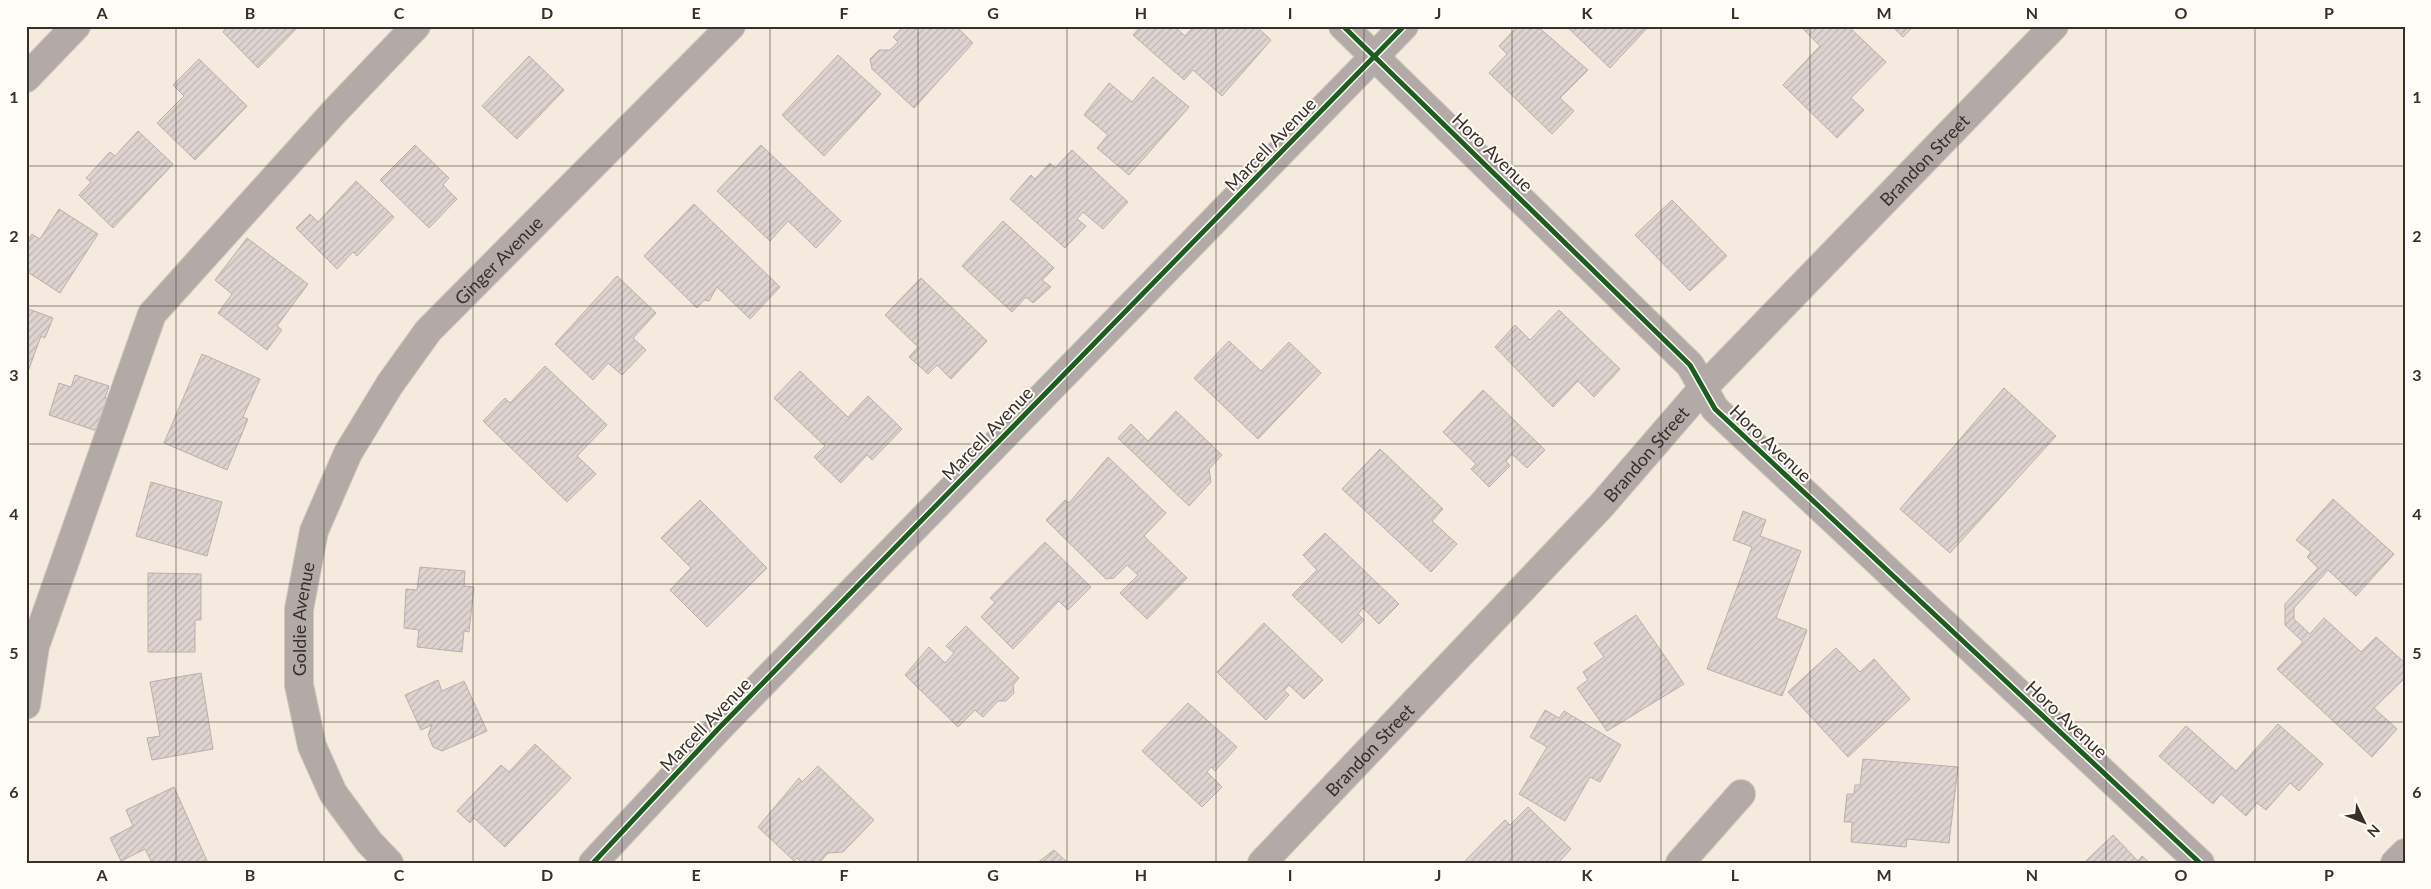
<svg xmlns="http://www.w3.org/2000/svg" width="2431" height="889" font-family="Lato,sans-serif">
  <defs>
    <pattern id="building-hatch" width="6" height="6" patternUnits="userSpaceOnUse" patternTransform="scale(1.25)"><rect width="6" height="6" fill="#ddd4d1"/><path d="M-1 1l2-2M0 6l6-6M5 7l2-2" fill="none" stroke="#beb6b3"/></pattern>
  </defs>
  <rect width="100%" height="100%" fill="#f4ebde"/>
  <path fill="url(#building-hatch)" stroke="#b9b0ad" d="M228 26H299L258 68 223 32Z
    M900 26H956L973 43 914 108 872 69 870 59 879 50H890L898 42 893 37 902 28Z
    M1141 26H1174L1185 36 1194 26H1256L1271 40 1222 96 1193 70 1184 80 1133 35Z
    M1518 26H1537L1588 70 1560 98 1574 111 1552 134 1489 73 1507 54 1499 46Z
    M1566 26H1649L1610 68Z
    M1800 26H1848L1886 62 1851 98 1864 110 1837 138 1783 85 1820 46Z
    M1892 26H1914L1903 37Z
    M838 55 881 94 824 156 782 115Z
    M529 56 564 90 517 139 482 106Z
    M199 59 247 106 195 160 157 123 184 96 173 85Z
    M1153 77 1189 107 1129 175 1097 148 1108 135 1084 115 1109 83 1132 102Z
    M138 131 173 164 113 228 79 195 91 182 86 178 110 152 115 156Z
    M415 145 449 178 443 185 457 199 429 228 380 180Z
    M761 145 841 221 816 248 788 221 770 241 717 191Z
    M1072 150 1128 202 1103 229 1083 212 1077 219 1086 226 1065 248 1010 199 1031 175 1035 179 1050 163 1055 168Z
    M356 181 394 217 357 256 353 252 337 269 296 228 310 214 318 222Z
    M1672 200 1727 256 1690 291 1635 235Z
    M694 204 780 287 750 319 717 287 709 301 704 300 697 308 644 256Z
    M59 209 98 234 60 293 26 271V243L32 234 40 239Z
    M1003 221 1054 268 1042 280 1051 287 1033 303 1026 297 1012 312 962 266Z
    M247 238 308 284 277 326 282 330 267 350 218 313 232 294 215 280Z
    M617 276 656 313 633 338 646 350 622 375 608 363 593 380 555 344Z
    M921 278 987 341 951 379 937 365 928 374 909 357 918 347 885 315Z
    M26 308 53 318 45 338 41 336 26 377Z
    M1559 310 1620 369 1594 397 1578 381 1553 407 1495 347 1515 325 1530 340Z
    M1229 341 1261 371 1289 342 1321 373 1258 439 1194 378Z
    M202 354 260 379 243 417 248 419 227 470 164 443Z
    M545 366 607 425 577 456 596 474 567 502 483 421 505 398 510 403Z
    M800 371 848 417 868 396 902 429 872 460 867 455 841 483 814 457 825 446 774 398Z
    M75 375 109 386 105 398 114 400 103 433 49 415 59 383 71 387Z
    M2004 388 2056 436 1950 553 1900 509Z
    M1483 390 1545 450 1527 468 1512 454 1506 461 1510 466 1489 487 1471 469 1476 464 1443 432Z
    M1176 411 1222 455 1209 469 1211 482 1189 506 1118 438 1131 424 1148 441Z
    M1380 449 1443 509 1432 521 1457 544 1431 572 1342 489Z
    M1108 457 1166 513 1144 536 1187 578 1147 619 1120 593 1138 575 1127 565 1114 578 1106 579 1046 520 1065 500 1069 503Z
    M151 482 222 502 207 556 136 536Z
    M2333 499 2394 554 2356 596 2328 570 2294 608V619L2310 634 2324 618 2361 652 2376 637 2405 663V678L2374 708 2397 729 2372 757 2277 669 2303 642 2285 625V604L2318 568 2307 557 2311 552 2296 540Z
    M700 500 767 568 707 627 670 590 691 568 661 538Z
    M1743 511 1766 520 1760 536 1801 551 1776 618 1807 630 1782 696 1707 669 1752 547 1733 540Z
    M1325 533 1399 604 1379 624 1363 608 1358 614 1364 620 1342 643 1292 595 1317 570 1303 555Z
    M1045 542 1091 587 1068 610 1059 601 1013 649 981 617 995 602 990 598Z
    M420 567 465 571 464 586 474 587 469 632 464 631 462 652 417 647 419 630 404 628 406 589 417 590Z
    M148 573 201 574V620H195V652H148Z
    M1636 615 1684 684 1607 731 1577 688 1588 680 1583 672 1604 657 1594 643Z
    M1264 623 1323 680 1304 699 1289 685 1284 690 1289 695 1266 720 1217 672Z
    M966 626 1019 678 1013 685 1014 693 1006 701H998L983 717 975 710 958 727 905 675 929 647 945 663 954 653 946 646Z
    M1836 648 1860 672 1874 659 1910 699 1848 757 1788 692Z
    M201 673 213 749 152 760 147 738 160 736 150 682Z
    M438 680 442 691 464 681 487 731 442 751 433 747 428 735 432 725 421 730 405 695Z
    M1188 703 1237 747 1215 771 1211 767 1207 772 1222 787 1202 807 1142 751Z
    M1545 710 1559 718 1564 711 1621 745 1600 782 1590 777 1565 821 1519 794 1547 747 1530 737Z
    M2278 724 2323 764 2299 791 2290 783 2266 810 2257 803 2246 816 2221 794 2213 804 2159 756 2186 726 2236 771Z
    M535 744 571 778 505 847 474 818 470 823 457 811 501 765 509 772Z
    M1863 759 1958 767 1949 843 1907 839 1906 847 1851 842 1852 822H1844L1847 794H1854L1855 785H1860Z
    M818 766 874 820 843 852 828 853 819 863H802L797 858 794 861 758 827 799 778 802 782Z
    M174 787 208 863H152L145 849 121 861 110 838 133 826 126 810Z
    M1528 807 1571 849 1558 863H1463L1505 820 1510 825Z
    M2113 835 2138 861 2142 856 2150 863H2084Z
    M1054 850 1068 863H1037Z"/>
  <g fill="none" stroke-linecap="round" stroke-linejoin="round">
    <defs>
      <g id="minor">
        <path d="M1343 26 1690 365 1715 409 2200 863"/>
        <path d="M26 78 76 26"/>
        <path d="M26 705 35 646 152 314 335 111 416 26"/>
        <path id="s1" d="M389 863 369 842 333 793 312 746 299 685V609L314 531 348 453 390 384 428 331 731 26"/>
        <path d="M593 863 719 728 1404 26"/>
        <path id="s2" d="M1262 863 1601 506 1703 388 2054 26"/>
        <path d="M1680 863 1741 794"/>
        <path d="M2395 863 2405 853"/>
      </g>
    </defs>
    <use href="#minor" stroke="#d0c9bf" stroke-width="30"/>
    <use href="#minor" stroke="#b2aaa7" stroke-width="28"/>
    <defs>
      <path id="cycleway" d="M1343 26 1690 365 1715 409 2200 863
        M593 863 719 728 1404 26"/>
    </defs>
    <use href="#cycleway" stroke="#fffbf7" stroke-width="8"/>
    <use href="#cycleway" stroke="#1b5e20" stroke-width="5"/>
  </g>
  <path fill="none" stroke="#373028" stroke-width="1" stroke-opacity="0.55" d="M176 26V863M324 26V863M473 26V863M622 26V863M770 26V863M918 26V863M1067 26V863M1216 26V863M1364 26V863M1512 26V863M1661 26V863M1810 26V863M1958 26V863M2106 26V863M2255 26V863M26 166H2405M26 306H2405M26 444H2405M26 584H2405M26 722H2405"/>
  <g text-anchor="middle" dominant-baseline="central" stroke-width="4" stroke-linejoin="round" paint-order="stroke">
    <g font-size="18" fill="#373028" stroke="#fffbf7">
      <text transform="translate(1270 144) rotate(-46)">Marcell Avenue</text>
      <text transform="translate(1493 152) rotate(44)">Horo Avenue</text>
      <text stroke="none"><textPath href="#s2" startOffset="966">Brandon Street</textPath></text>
      <text stroke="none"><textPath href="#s1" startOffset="690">Ginger Avenue</textPath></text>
      <text transform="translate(987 433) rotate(-46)">Marcell Avenue</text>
      <text transform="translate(1771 443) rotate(43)">Horo Avenue</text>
      <text stroke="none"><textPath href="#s2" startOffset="561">Brandon Street</textPath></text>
      <text stroke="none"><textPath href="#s1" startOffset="270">Goldie Avenue</textPath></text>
      <text transform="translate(2067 719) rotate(43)">Horo Avenue</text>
      <text transform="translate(705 724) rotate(-46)">Marcell Avenue</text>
      <text stroke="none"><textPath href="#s2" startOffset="156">Brandon Street</textPath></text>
    </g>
  </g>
  <rect width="2431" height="889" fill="none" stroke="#fffbf7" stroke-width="55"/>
  <g transform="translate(2364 822) rotate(133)" stroke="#fffbf7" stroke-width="4" paint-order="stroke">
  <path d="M0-4L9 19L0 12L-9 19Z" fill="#373028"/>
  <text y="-8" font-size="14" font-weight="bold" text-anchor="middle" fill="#373028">N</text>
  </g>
  <rect x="28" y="28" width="2376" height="834" fill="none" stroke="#373028" stroke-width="2"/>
  <g font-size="16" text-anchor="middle" font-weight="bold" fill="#373028">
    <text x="102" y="19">A</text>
    <text x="250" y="19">B</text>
    <text x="399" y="19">C</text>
    <text x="547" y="19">D</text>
    <text x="696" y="19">E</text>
    <text x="844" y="19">F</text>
    <text x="993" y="19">G</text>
    <text x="1141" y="19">H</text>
    <text x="1290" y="19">I</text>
    <text x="1438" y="19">J</text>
    <text x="1587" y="19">K</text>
    <text x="1735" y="19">L</text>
    <text x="1884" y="19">M</text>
    <text x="2032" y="19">N</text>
    <text x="2181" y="19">O</text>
    <text x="2329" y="19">P</text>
    <text x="14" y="103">1</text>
    <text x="2417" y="103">1</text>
    <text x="14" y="242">2</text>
    <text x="2417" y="242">2</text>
    <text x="14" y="381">3</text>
    <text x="2417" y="381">3</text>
    <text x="14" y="520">4</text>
    <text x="2417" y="520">4</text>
    <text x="14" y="659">5</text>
    <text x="2417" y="659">5</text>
    <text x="14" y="798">6</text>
    <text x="2417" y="798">6</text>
    <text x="102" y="881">A</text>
    <text x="250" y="881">B</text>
    <text x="399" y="881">C</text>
    <text x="547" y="881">D</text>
    <text x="696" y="881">E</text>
    <text x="844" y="881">F</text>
    <text x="993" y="881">G</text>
    <text x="1141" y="881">H</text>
    <text x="1290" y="881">I</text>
    <text x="1438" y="881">J</text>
    <text x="1587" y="881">K</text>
    <text x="1735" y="881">L</text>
    <text x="1884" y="881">M</text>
    <text x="2032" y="881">N</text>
    <text x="2181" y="881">O</text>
    <text x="2329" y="881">P</text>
  </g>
</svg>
